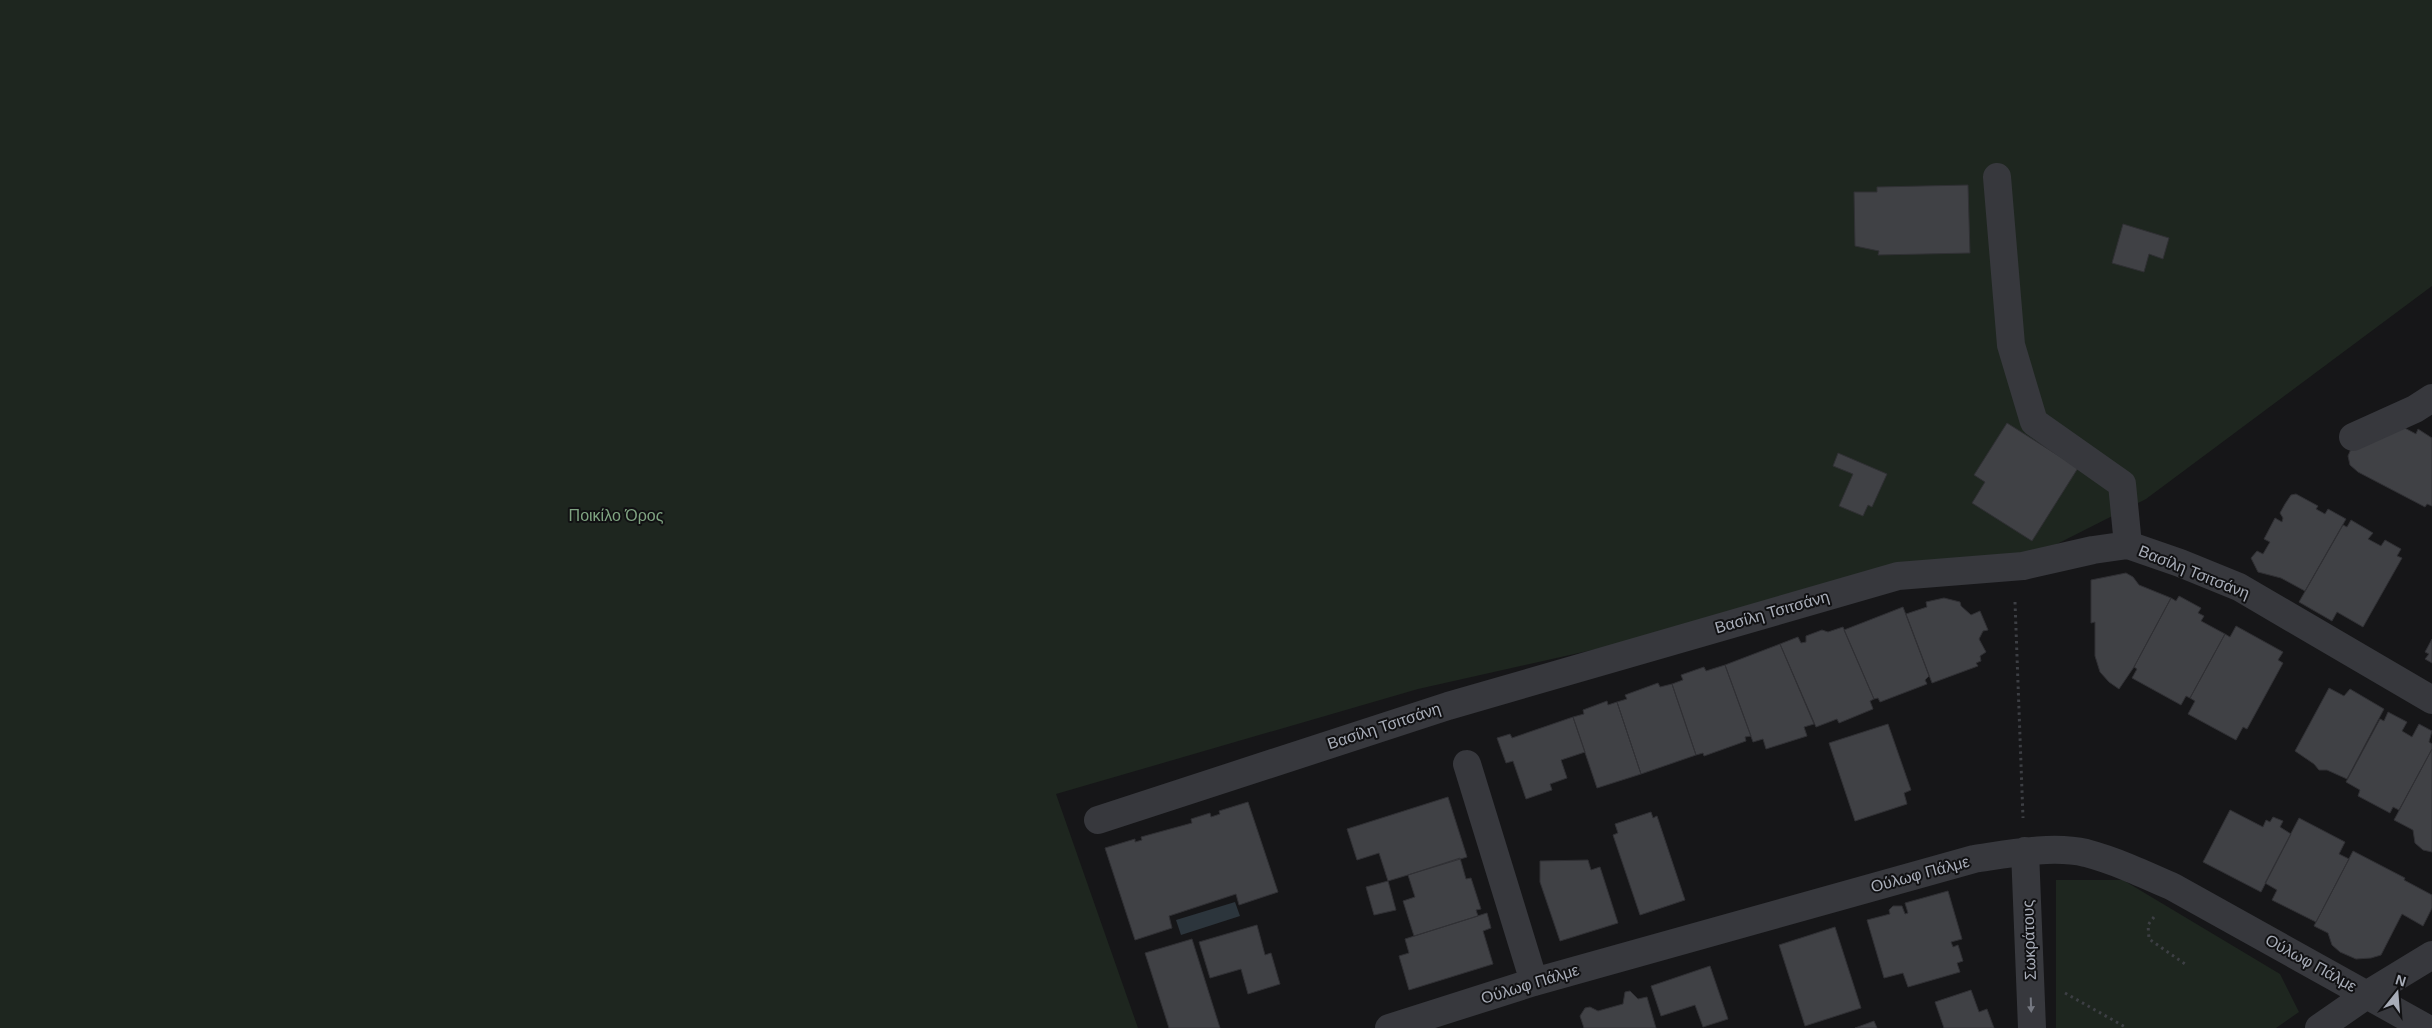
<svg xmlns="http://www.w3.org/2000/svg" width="2432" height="1028" font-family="Helvetica,sans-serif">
  <rect width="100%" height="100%" fill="#161618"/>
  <path fill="#1e261f" d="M0 0H2432V286L2146 499 2049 548 1418 689 1056 794 1138 1028H0Z
    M2056 880H2123L2280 974 2299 1012 2276 1028H2056Z"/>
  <path fill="#2c353c" d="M1235 902 1240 916 1181 935 1176 920Z"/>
  <path fill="#404145" stroke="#303034" d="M1968 185 1970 253 1878 255 1879 251 1855 246 1854 192H1877V187Z
    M2123 224 2169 238 2163 259 2149 254 2144 272 2112 263Z
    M2007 423 2078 468 2032 541 1972 503 1985 482 1974 475Z
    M2399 425 2416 434 2418 429 2432 438V506L2427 504 2425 507 2358 472 2350 465 2348 456 2351 449Z
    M1838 453 1887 474 1872 507 1868 505 1863 516 1839 506 1853 474 1833 466Z
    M2296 494 2318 506 2316 509 2325 514 2328 509 2346 519 2305 591 2281 578 2258 572 2251 558 2257 551 2263 554 2270 542 2264 539 2275 518 2282 522 2283 518 2280 513 2285 504 2291 495Z
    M2351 520 2373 533 2368 539 2381 546 2385 540 2401 549 2397 556 2402 558 2363 627 2337 612 2332 621 2299 602 2343 525 2347 527Z
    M2126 573 2133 577 2139 585 2171 598 2134 667 2119 689 2109 682 2100 672 2095 656V622L2091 623V580Z
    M2179 596 2201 608 2198 613 2204 616 2201 621 2225 634 2190 698 2186 696 2181 705 2132 678 2137 669 2134 667 2171 598 2176 601Z
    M1944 598 1960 602 1961 606 1971 615 1980 611 1988 630 1983 631 1979 639 1986 652 1980 656 1981 661 1976 663 1978 666 1932 683 1906 614 1927 607 1926 602Z
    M1903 607 1929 676 1925 680 1927 684 1880 702 1878 698 1874 699 1844 630Z
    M2236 626 2283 652 2278 660 2283 663 2247 729 2243 727 2236 740 2188 714 2195 701 2190 698 2225 634 2230 637Z
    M1843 627 1874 699 1870 701 1873 709 1839 723 1837 719 1816 727 1780 644 1798 637 1801 643 1806 642V636L1822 630 1828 632Z
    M2432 639V663L2425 659 2429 654 2425 652Z
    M1780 644 1814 724 1804 727 1807 736 1766 749 1763 739 1753 742 1725 665Z
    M1725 665 1751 736 1745 737 1746 741 1704 756 1703 753 1696 755 1672 684 1683 680 1681 675 1704 667 1706 671Z
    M1658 683 1660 687 1672 684 1696 755 1641 774 1617 702 1627 699 1625 695Z
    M2329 688 2344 696 2350 689 2384 709 2347 779 2327 770H2319L2314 764 2295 751Z
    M1607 701 1608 705 1617 702 1641 774 1597 788 1573 717 1584 714 1583 710Z
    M2388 712 2407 722 2402 731 2412 737 2419 724 2432 731 2429 742 2432 744V749L2399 810 2393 807 2390 813 2358 796 2360 790 2346 782 2380 719 2384 721Z
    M1573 717 1585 752 1561 760 1567 778 1550 784 1552 790 1526 799 1513 761 1506 763 1497 738 1510 734 1512 738Z
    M1888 724 1911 790 1904 793 1907 804 1855 821 1829 743Z
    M2432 749V852L2423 850 2415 843 2413 830 2394 820Z
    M1448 797 1467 857 1388 881 1379 853 1357 860 1347 829Z
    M1248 802 1278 892 1239 905 1236 894 1169 916 1172 928 1135 940 1105 848 1135 839V842L1142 840 1141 837 1192 823 1191 819 1210 813 1211 817 1220 814 1219 811Z
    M2230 810 2263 827 2266 820 2270 822 2273 817 2283 821 2280 827 2291 834 2261 892 2203 862Z
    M1651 812 1653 818 1657 816 1685 900 1640 915 1613 835 1618 833 1615 824Z
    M2299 818 2345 842 2339 854 2349 859 2316 922 2272 900 2277 890 2265 883Z
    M2353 851 2405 878 2404 880 2432 895V908L2423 926 2402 914 2381 955 2371 958 2356 959 2340 952 2332 945 2328 933 2314 926Z
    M1460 858 1466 879 1471 878 1481 909 1476 910 1478 916 1414 936 1403 901 1415 897 1408 875Z
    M1588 860 1591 870 1600 867 1618 923 1560 941 1540 882V861Z
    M1388 881 1396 910 1374 915 1366 887Z
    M1948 891 1962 939 1951 942 1953 947 1958 945 1963 961 1957 963 1960 972 1908 987 1903 973 1884 978 1867 920 1890 914 1889 910 1893 906H1902L1905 914 1908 913 1905 903Z
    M1487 913 1491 928 1483 931 1493 964 1409 990 1399 956 1409 953 1405 939Z
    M1257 925 1265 955 1271 953 1280 984 1248 994 1241 969 1210 978 1199 942Z
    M1835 927 1861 1008 1805 1026 1779 945Z
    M1192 939 1220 1028H1169L1145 953Z
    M1710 966 1728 1019 1703 1027 1695 1005 1661 1016 1651 986Z
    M1971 990 1979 1012 1987 1009 1994 1028H1944L1935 1002Z
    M1630 991 1638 999 1647 997 1656 1028H1584L1580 1016 1585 1008 1590 1007 1598 1011 1623 1004 1625 992Z
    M1874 1021 1877 1028H1855Z"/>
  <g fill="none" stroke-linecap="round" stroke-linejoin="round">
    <path stroke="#3d3f44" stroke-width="3" stroke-dasharray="2.5 4" stroke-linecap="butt" d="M2015 602 2023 818
      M2154 917 2148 925 2149 939 2185 964
      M2065 993 2127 1028"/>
    <path stroke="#37383d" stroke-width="28" d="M1997 177 2011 345 2034 422 2122 484 2128 545
      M2353 437 2415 409 2432 398
      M1467 764 1534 982
      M1098 820 1448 706 1898 576 2023 566 2093 550 2128 545 2180 563 2239 587 2432 700
      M2025 851 2032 1028
      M1389 1028 1534 982 1974 859C2008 854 2052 845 2086 853 2116 861 2144 874 2173 887L2426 1028
      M2319 1028 2368 994 2432 955"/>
  </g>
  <defs><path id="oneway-solid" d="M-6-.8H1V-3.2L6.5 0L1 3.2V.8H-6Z" transform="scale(1.25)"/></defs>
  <use fill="#757881" href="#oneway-solid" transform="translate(2031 1005) rotate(88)"/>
  <g text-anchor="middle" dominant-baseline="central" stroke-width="4" stroke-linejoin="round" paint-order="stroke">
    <g font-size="16" fill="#7fa381" stroke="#111113">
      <text x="616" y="515">Ποικίλο Όρος</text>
    </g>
    <g font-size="16" fill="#a8adb8" stroke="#111113">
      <text transform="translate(2194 572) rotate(22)">Βασίλη Τσιτσάνη</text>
      <text transform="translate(1772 612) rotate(-16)">Βασίλη Τσιτσάνη</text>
      <text transform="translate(1384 726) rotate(-18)">Βασίλη Τσιτσάνη</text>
      <text transform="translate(1920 874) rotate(-15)">Ούλωφ Πάλμε</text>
      <text transform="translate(2029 940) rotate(-92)">Σωκράτους</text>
      <text transform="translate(2311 963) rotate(29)">Ούλωφ Πάλμε</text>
      <text transform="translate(1530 984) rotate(-17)">Ούλωφ Πάλμε</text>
    </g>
  </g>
  <g transform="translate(2397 993) rotate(17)" stroke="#111113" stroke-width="4" paint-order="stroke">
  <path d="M0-4L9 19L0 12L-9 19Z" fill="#a8adb8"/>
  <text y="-8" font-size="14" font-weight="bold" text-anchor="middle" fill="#a8adb8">N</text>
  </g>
</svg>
